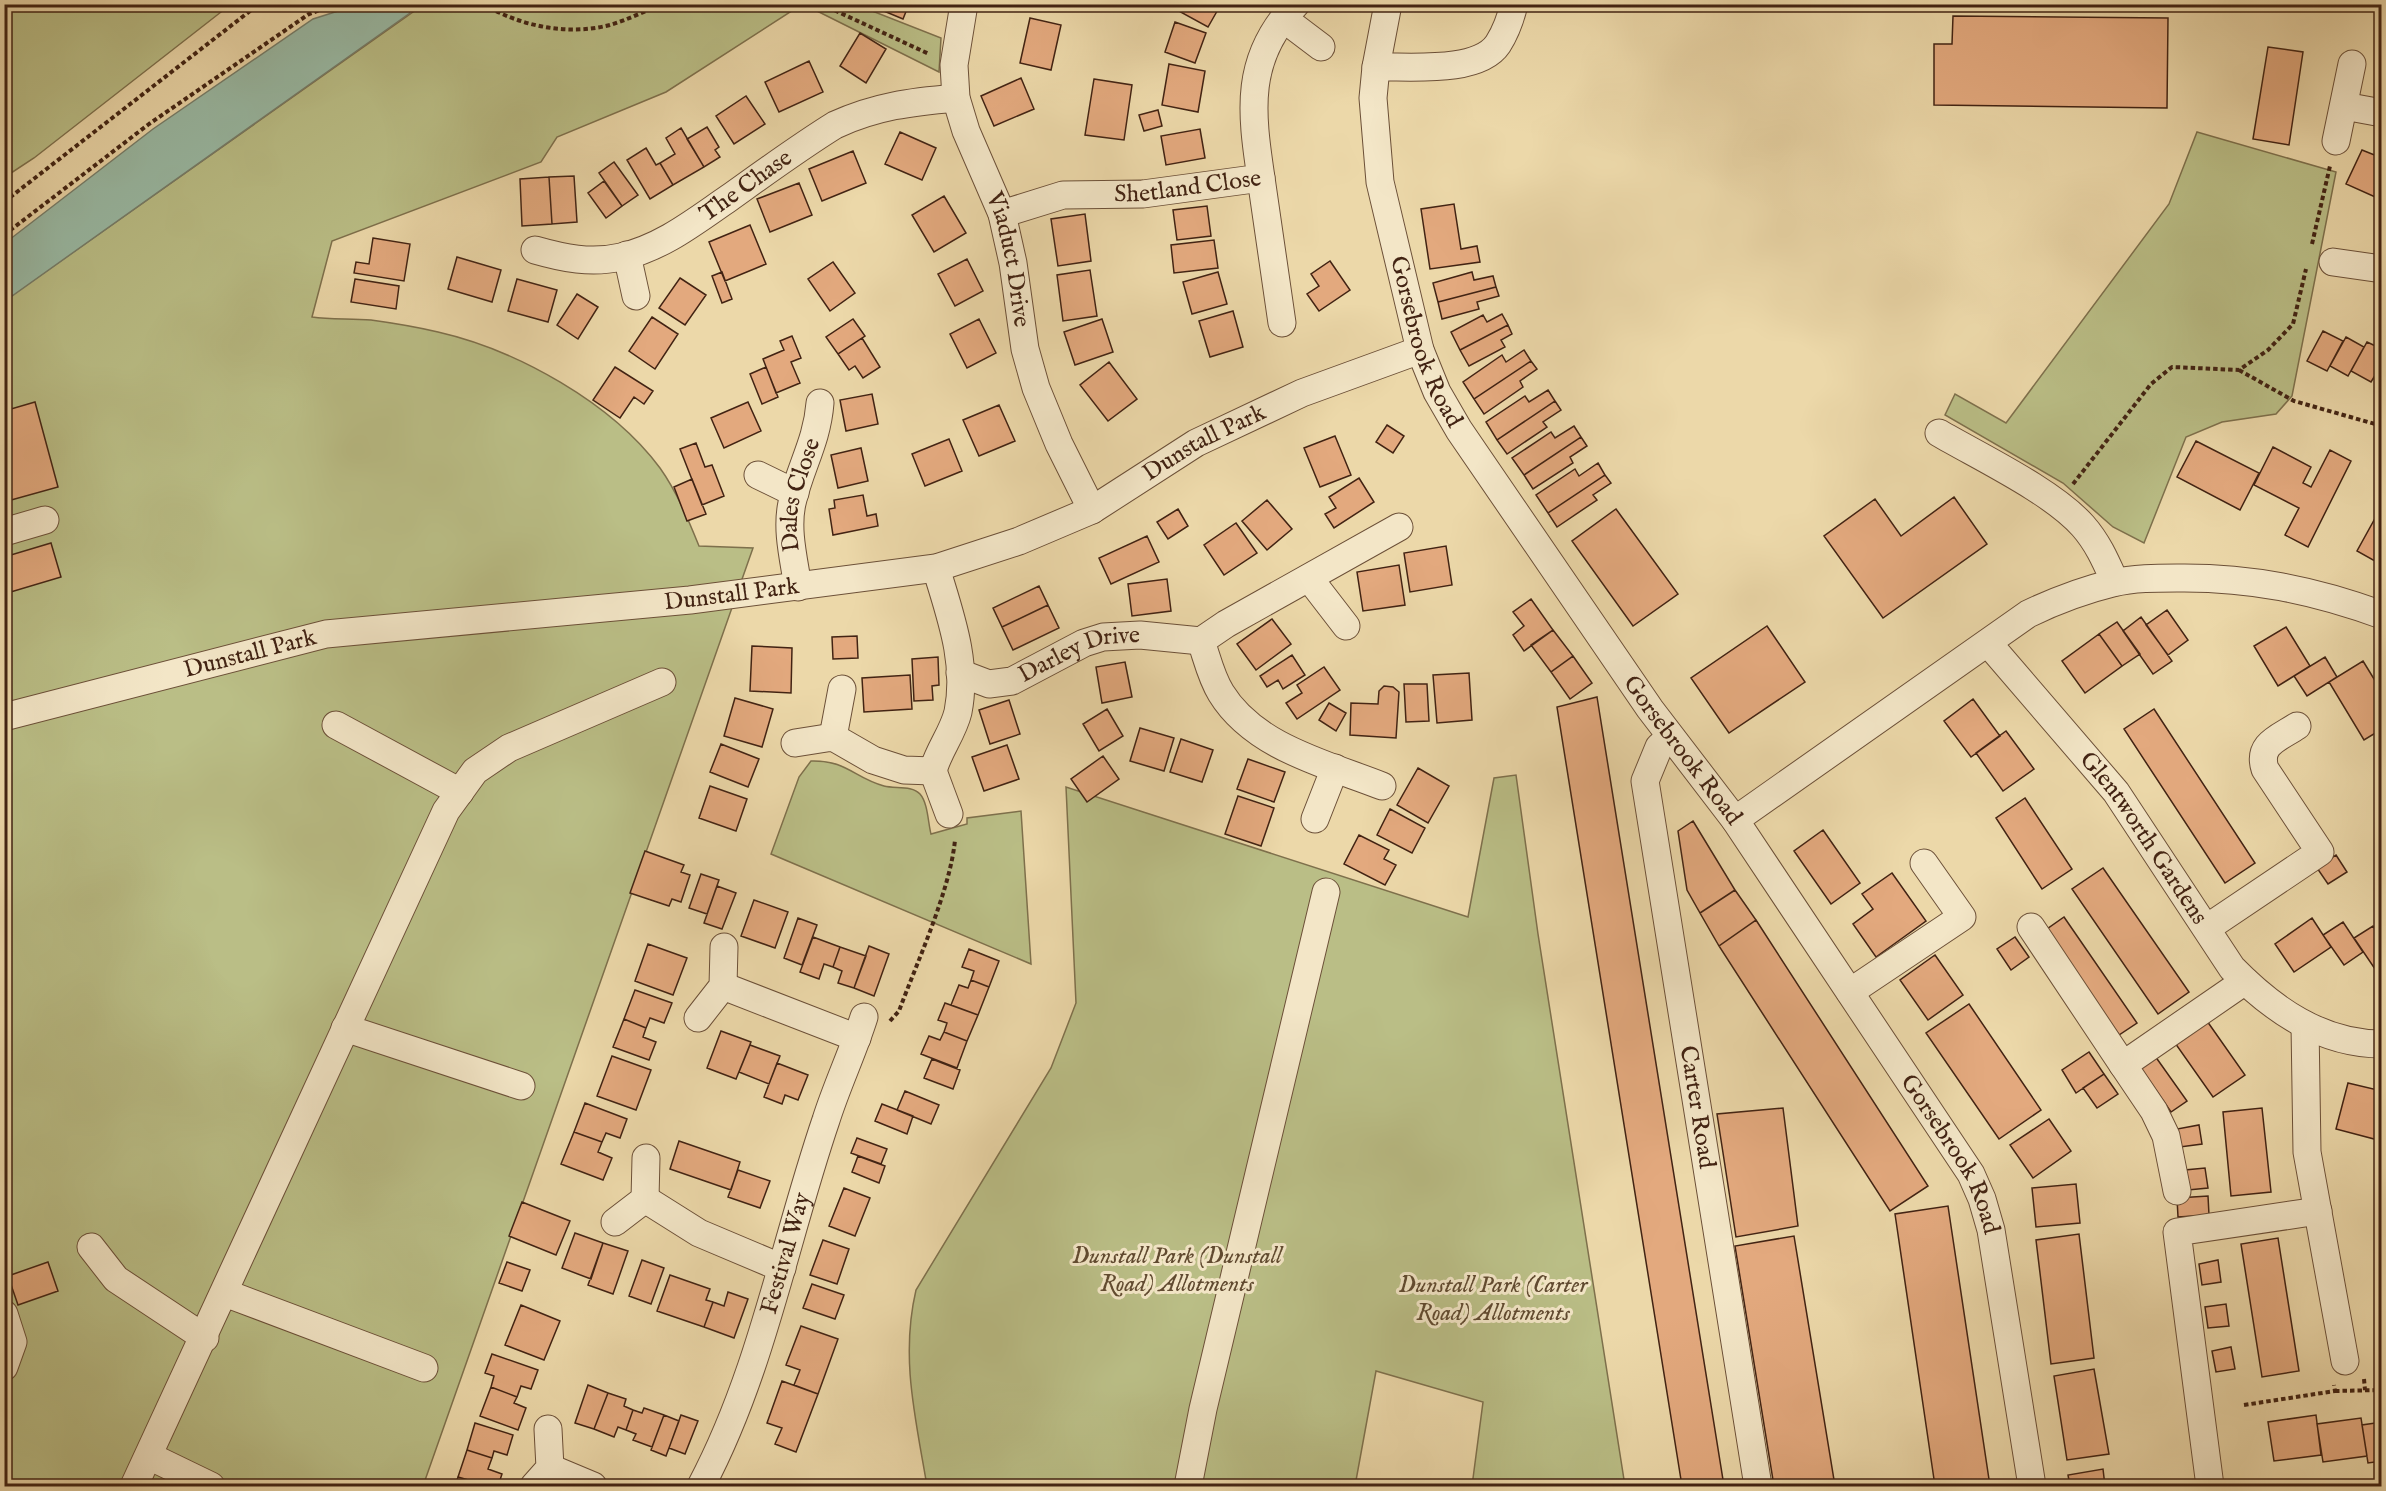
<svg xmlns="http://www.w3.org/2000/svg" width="2386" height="1491" font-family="'IM FELL English',serif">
  <rect width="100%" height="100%" fill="#ecd8a9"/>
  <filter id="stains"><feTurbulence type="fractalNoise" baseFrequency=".00333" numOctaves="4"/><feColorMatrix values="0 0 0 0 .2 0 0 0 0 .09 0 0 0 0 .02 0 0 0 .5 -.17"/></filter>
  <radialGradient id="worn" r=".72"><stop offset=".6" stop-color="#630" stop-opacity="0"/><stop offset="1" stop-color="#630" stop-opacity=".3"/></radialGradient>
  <path fill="#babe86" stroke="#7e704c" stroke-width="1.5" d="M5 4H230V5L34 158 5 177Z
    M423 5H801L666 92 557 137 541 162 332 241 312 317C331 320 352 318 371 320 393 323 417 327 438 332 517 350 612 403 660 468 677 492 688 519 699 546L753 548 423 1486H5L4 301Z
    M805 5H857L941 38 939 72Z
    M2197 132 2336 172 2292 396 2276 414 2222 422 2186 437 2144 543 2113 527 2063 483 1945 415 1955 394 2006 423 2169 204Z
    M811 761C847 760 854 778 884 786 895 789 912 785 920 794 928 803 928 823 931 834L967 824V818L1021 811 1031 964 771 854 799 777Z
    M1516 775 1538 934 1625 1486H1472L1483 1402 1376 1371 1355 1486H927C916 1420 900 1358 916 1290L1051 1068 1076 1003 1066 787 1468 917 1494 778Z"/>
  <path fill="#99baa5" stroke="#767e6b" stroke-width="1.5" d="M357 5H407L410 13 5 301V243L153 129 313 19Z"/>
  <path fill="#e3a97e" stroke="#422313" stroke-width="1.5" d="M867 4H909L903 19Z
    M1177 4H1218L1220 6 1208 27 1175 9Z
    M1953 16 2168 18 2167 108 1934 105V44H1952Z
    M1030 18 1061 25 1051 70 1020 63Z
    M1175 22 1206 33 1195 63 1165 52Z
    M860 33 886 49 866 83 840 66Z
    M2268 47 2303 52 2289 145 2253 139Z
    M809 61 823 92 779 112 765 82Z
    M1169 64 1205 71 1198 112 1162 105Z
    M1021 78 1034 109 994 126 981 96Z
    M1094 79 1132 85 1124 140 1085 135Z
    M746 96 765 124 734 144 716 116Z
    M1158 110 1162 126 1144 131 1139 115Z
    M707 127 719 147 715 150 720 157 704 167 687 139Z
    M681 128 704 167 673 185 660 163 675 154 666 138Z
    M1200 129 1205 158 1166 165 1161 136Z
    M900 132 936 148 922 180 885 164Z
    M646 148 656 165 660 163 673 185 650 199 627 160Z
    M2362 150 2382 158V200L2346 184Z
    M853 151 866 183 822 201 809 169Z
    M614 162 638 195 622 206 599 173Z
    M574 176 577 222 552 224 549 177Z
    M549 177 552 224 522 226 520 179Z
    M604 181 622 206 606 218 588 193Z
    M799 183 812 215 770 232 757 199Z
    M944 196 966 233 934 252 912 215Z
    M1454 204 1461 249 1477 246 1480 262 1430 269 1421 209Z
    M1207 206 1211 236 1177 240 1173 210Z
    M1085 214 1091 261 1058 266 1051 219Z
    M750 225 766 264 725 281 709 242Z
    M373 238 410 244 404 281 354 273 356 262 369 264Z
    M1214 240 1218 268 1174 273 1171 245Z
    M457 257 501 270 492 302 448 289Z
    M967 259 983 291 955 306 938 274Z
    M1330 261 1350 290 1319 311 1307 294 1319 286 1311 274Z
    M833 262 855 293 830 311 808 279Z
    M1090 270 1097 316 1063 321 1057 275Z
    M722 272 732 299 722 303 712 276Z
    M1218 272 1227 304 1192 314 1183 282Z
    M1472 272 1474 280 1493 276 1496 287 1438 302 1433 283Z
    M680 278 706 295 685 325 659 308Z
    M355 279 399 286 396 309 351 302Z
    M517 279 557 290 548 322 508 311Z
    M1496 287 1499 296 1477 302 1479 309 1442 319 1438 302Z
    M577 294 598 307 578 339 557 325Z
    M1233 311 1243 347 1210 357 1199 321Z
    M1502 314 1508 325 1460 350 1451 332 1483 315 1487 322Z
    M652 317 678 334 655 369 629 351Z
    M853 319 865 336 838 354 826 337Z
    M979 319 996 353 967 368 950 334Z
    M1102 319 1113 352 1075 365 1064 332Z
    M1508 325 1512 334 1501 340 1505 347 1469 366 1460 350Z
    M2323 331 2343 341 2327 371 2307 361Z
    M792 336 801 358 791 362 800 383 776 393 763 359 784 350 780 341Z
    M2346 337 2364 347 2348 376 2330 366Z
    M862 338 880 367 863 378 855 366 849 370 838 354Z
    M2367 342 2382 349V364L2371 382 2351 371Z
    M1524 350 1531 361 1474 399 1463 382 1502 355 1506 362Z
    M1531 361 1537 369 1520 381 1523 387 1484 414 1474 399Z
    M1109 362 1137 399 1108 421 1080 385Z
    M2382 364V383L2374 379Z
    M615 367 653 391 644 404 634 397 620 418 593 400Z
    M766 367 778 397 762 404 750 374Z
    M1548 390 1555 401 1497 440 1486 422 1525 396 1529 402Z
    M872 394 878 424 846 431 840 400Z
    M1555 401 1561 410 1543 422 1547 427 1507 454 1497 440Z
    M35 402 58 487 4 502V411Z
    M748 402 761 431 724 448 711 418Z
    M999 405 1015 441 979 456 963 420Z
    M1387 425 1404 436 1393 453 1376 442Z
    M1574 426 1581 437 1524 475 1512 458 1551 432 1555 438Z
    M1335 436 1351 475 1320 487 1304 448Z
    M1581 437 1587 446 1570 457 1573 463 1533 489 1524 475Z
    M949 439 962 471 925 486 912 454Z
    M2196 441 2259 473 2240 510 2177 477Z
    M696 443 705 467 712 465 724 496 702 505 680 449Z
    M2273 447 2311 467 2303 483 2311 487 2330 450 2351 461 2308 547 2285 535 2299 508 2254 485Z
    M861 448 868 481 838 488 831 455Z
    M1598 463 1605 475 1548 513 1536 495 1575 469 1579 476Z
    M1605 475 1611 483 1593 495 1597 500 1557 527 1548 513Z
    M1359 478 1374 502 1334 528 1325 514 1336 508 1329 497Z
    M692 479 706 514 687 521 674 487Z
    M863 495 867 516 876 514 878 526 833 535 829 509 835 508 834 500Z
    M1954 497 1987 544 1883 618 1824 536 1875 499 1901 536Z
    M1267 500 1292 529 1267 550 1242 521Z
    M1178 509 1188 526 1168 539 1157 522Z
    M1616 509 1678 594 1633 626 1572 541Z
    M2378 513 2382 515V565L2357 551Z
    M1236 523 1257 553 1224 575 1204 545Z
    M1147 536 1159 562 1111 584 1099 558Z
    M51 543 61 577 4 594V557Z
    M1446 546 1452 585 1410 592 1404 553Z
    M1399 565 1405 605 1363 611 1357 572Z
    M1167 579 1171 611 1132 616 1128 584Z
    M1039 586 1048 605 1002 627 993 608Z
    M1531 599 1553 630 1524 651 1513 635 1524 626 1513 612Z
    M1048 605 1059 628 1013 650 1002 627Z
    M2167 610 2188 640 2168 655 2146 625Z
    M2141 617 2172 661 2153 674 2123 631Z
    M1272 619 1291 644 1256 670 1237 644Z
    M2117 622 2140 654 2122 666 2099 634Z
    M1767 626 1805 682 1729 733 1691 678Z
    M2286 627 2310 666 2278 686 2254 646Z
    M1553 630 1573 656 1551 672 1531 645Z
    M2099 634 2122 666 2085 693 2062 661Z
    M857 636 858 658 833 659 832 637Z
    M752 646 792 648 791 693 750 691Z
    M1292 655 1305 675 1283 689 1278 680 1267 687 1260 676Z
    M1573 656 1592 683 1570 699 1551 672Z
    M938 657 939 685 932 686 933 700 914 701 912 659Z
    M2325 657 2337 677 2307 696 2294 676Z
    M2363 661 2382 692V729L2364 740 2329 682Z
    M1125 662 1132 697 1102 703 1096 667Z
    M1324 667 1340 690 1297 719 1286 703 1302 693 1297 685Z
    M1469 673 1472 720 1437 723 1433 675Z
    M910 675 912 709 864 712 862 678Z
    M1404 684H1427L1429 721 1406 722Z
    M1384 686 1393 687 1399 692 1396 738 1350 735 1351 703 1378 704 1379 691Z
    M1597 697 1724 1486H1682L1557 707Z
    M735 698 773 709 762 747 724 736Z
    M1973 699 2000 736 1971 757 1944 721Z
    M1009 700 1020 734 990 744 979 710Z
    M1329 703 1346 713 1336 731 1319 720Z
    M1107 709 1123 736 1099 751 1083 724Z
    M2154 709 2255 863 2225 883 2124 729Z
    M1140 728 1174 738 1164 771 1130 761Z
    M2006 731 2034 769 2003 791 1976 753Z
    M1181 739 1213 750 1202 782 1170 772Z
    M721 744 759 759 748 787 710 772Z
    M1007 745 1019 779 984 791 972 757Z
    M1103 756 1119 779 1087 802 1071 779Z
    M1248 759 1285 772 1274 802 1237 789Z
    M1418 768 1449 786 1428 823 1397 805Z
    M710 786 747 799 736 831 699 818Z
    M1238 796 1274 808 1261 846 1225 834Z
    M2025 798 2072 869 2042 889 1996 818Z
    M1390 809 1425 828 1412 853 1377 835Z
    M1693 821 1735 890 1700 913 1687 890 1678 831Z
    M1823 830 1860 883 1831 904 1794 851Z
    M1359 835 1389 850 1384 859 1396 865 1385 885 1344 864Z
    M645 851 684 865 681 872 690 875 681 902 672 899 669 906 630 893Z
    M2336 855 2347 872 2328 884 2317 868Z
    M2103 868 2189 992 2158 1014 2072 889Z
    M1892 873 1926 921 1876 957 1853 924 1873 909 1862 894Z
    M701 874 719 880 707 914 689 908Z
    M717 886 736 893 722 929 704 923Z
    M1735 890 1756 920 1719 946 1700 913Z
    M754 900 788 912 775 948 741 936Z
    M2064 917 2137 1023 2119 1035 2047 929Z
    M798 918 817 925 802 965 784 958Z
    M2312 918 2331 947 2294 972 2275 944Z
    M1756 920 1928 1186 1890 1211 1719 946Z
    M2343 922 2363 952 2344 965 2323 935Z
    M2373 926 2382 939V965L2375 969 2354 938Z
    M813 937 840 947 833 967 824 964 819 979 800 972Z
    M2015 937 2029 957 2011 970 1997 949Z
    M648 944 687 958 673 995 635 981Z
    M869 946 889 954 874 996 854 988Z
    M840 947 866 956 854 988 838 983 842 971 833 967Z
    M969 949 999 961 989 987 971 980 974 971 962 967Z
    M1935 955 1963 995 1928 1020 1900 980Z
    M971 980 989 987 978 1015 951 1005 959 985 968 988Z
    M635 990 672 1003 664 1023 650 1018 646 1028 624 1019Z
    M945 1003 978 1015 967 1041 944 1032 947 1023 938 1020Z
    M1969 1004 2041 1110 1999 1139 1926 1033Z
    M624 1019 646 1028 643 1037 656 1042 649 1060 613 1047Z
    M2207 1021 2245 1075 2213 1097 2175 1043Z
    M721 1031 751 1042 736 1079 707 1068Z
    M944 1032 967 1041 957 1068 921 1054 929 1036 940 1040Z
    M750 1045 780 1056 769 1084 739 1072Z
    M2089 1052 2104 1074 2076 1093 2062 1070Z
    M612 1056 651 1070 636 1110 597 1096Z
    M2155 1056 2187 1101 2171 1112 2140 1067Z
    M932 1059 960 1070 953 1089 924 1078Z
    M777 1063 808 1075 798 1100 785 1095 782 1104 764 1097Z
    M2104 1074 2118 1094 2097 1108 2083 1088Z
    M2348 1083 2382 1091V1129L2378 1140 2336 1129Z
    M905 1091 939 1105 931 1124 897 1110Z
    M585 1103 627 1119 620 1138 606 1133 602 1142 574 1132Z
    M882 1104 913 1116 907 1134 875 1121Z
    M1783 1108 1798 1226 1736 1237 1717 1114Z
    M2262 1108 2271 1192 2231 1196 2223 1112Z
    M2049 1119 2071 1151 2033 1178 2010 1145Z
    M2199 1125 2202 1144 2180 1147 2177 1129Z
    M574 1132 602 1142 598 1152 612 1158 603 1180 561 1164Z
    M857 1138 887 1149 881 1164 851 1153Z
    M679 1141 740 1162 731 1190 670 1169Z
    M858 1156 885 1166 879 1183 852 1172Z
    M2205 1168 2208 1188 2188 1190 2185 1170Z
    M738 1170 770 1181 760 1208 728 1197Z
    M2076 1184 2080 1223 2036 1227 2032 1188Z
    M844 1188 870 1198 855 1236 829 1226Z
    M2208 1196 2209 1215 2178 1217 2177 1198Z
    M522 1202 570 1221 556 1255 509 1236Z
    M1948 1206 1990 1486H1935L1895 1214Z
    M575 1233 603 1243 591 1279 562 1268Z
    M2079 1234 2094 1358 2051 1364 2036 1240Z
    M1794 1236 1835 1486H1774L1735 1246Z
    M2278 1238 2299 1371 2262 1377 2241 1244Z
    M823 1240 849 1249 837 1284 810 1275Z
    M603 1243 628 1251 613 1294 588 1285Z
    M642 1260 664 1268 651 1304 629 1296Z
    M2218 1260 2221 1282 2202 1285 2199 1264Z
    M48 1262 58 1291 18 1305 8 1276Z
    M507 1262 530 1270 522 1291 499 1283Z
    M670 1275 710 1289 706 1300 713 1302 704 1327 657 1311Z
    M812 1284 844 1295 835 1319 803 1308Z
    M728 1292 748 1299 734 1338 704 1327 713 1302 724 1306Z
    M2226 1304 2229 1326 2208 1328 2205 1307Z
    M521 1305 560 1321 544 1360 505 1345Z
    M801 1326 838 1339 818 1394 794 1385 800 1370 786 1365Z
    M2231 1347 2235 1369 2216 1372 2212 1351Z
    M492 1354 538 1370 531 1389 521 1386 517 1397 491 1387 494 1376 485 1373Z
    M2094 1369 2109 1454 2067 1460 2054 1376Z
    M782 1381 818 1394 796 1452 775 1444 782 1428 767 1423Z
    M588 1385 608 1393 594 1429 575 1423Z
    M491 1387 517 1397 514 1403 526 1408 518 1430 480 1416Z
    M608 1393 626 1399 624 1406 633 1410 626 1430 618 1427 614 1437 594 1429Z
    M644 1408 664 1415 652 1447 633 1440 636 1434 626 1430 633 1410 642 1413Z
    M664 1415 679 1421 666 1456 651 1450Z
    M681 1415 698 1421 685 1454 669 1448Z
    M2316 1415 2321 1455 2274 1461 2268 1422Z
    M2361 1418 2367 1456 2323 1462 2317 1424Z
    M2382 1422V1461L2368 1463 2362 1425Z
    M475 1423 513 1435 507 1455 494 1451 492 1458 467 1450Z
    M467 1450 492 1458 488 1469 502 1474 498 1486H489L458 1477Z
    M2103 1469 2105 1486H2070L2068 1475Z
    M458 1477 489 1486H455Z"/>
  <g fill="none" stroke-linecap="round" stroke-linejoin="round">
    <defs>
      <g id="minor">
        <path id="s1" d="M964 4 954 65 956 98 966 131 1002 214 1013 263 1025 349 1036 388 1059 444 1092 510"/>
        <path id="s2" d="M1388 4 1376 67 1373 98 1380 182 1420 350 1437 392 1459 430 1650 709 1735 820 1971 1174 1982 1199 1991 1230 2032 1486"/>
        <path d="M1284 19 1321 47"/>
        <path d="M1376 67C1408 66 1478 74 1498 44 1505 33 1511 17 1514 4"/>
        <path d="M2344 106 2382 113"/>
        <path d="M2336 141 2352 64"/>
        <path d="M1261 178 1282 323"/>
        <path id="s3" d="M1002 214 1063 195 1143 194 1261 178C1251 111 1244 58 1296 4"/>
        <path id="s4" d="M535 250C563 258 591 264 621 257 663 247 694 222 729 198 764 173 798 148 835 125 876 106 911 102 956 98"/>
        <path d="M627 255 636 296"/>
        <path d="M2333 262 2382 269"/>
        <path d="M1939 433C1980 457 2052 491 2083 526 2098 543 2106 562 2115 582"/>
        <path d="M758 475 795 493"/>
        <path d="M4 532 45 520"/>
        <path d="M1309 578 1346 626"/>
        <path id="s5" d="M798 587C794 560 786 530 792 503 800 467 817 442 820 403"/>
        <path d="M1201 641C1207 658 1211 677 1221 693 1254 747 1326 764 1382 786"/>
        <path id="s6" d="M1988 643 2116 792 2232 968C2272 1009 2321 1044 2382 1044"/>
        <path id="s7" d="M960 673 989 684 1012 681 1084 643 1103 637 1140 635 1201 641 1226 624 1399 527"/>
        <path id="s8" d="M4 717 326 634 690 600 936 568 1019 541 1092 510 1196 443 1302 393 1420 350"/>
        <path d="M336 725 460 792"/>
        <path d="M833 737 842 689"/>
        <path id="s9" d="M1670 737 1659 747 1645 781 1758 1486"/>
        <path d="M795 743 833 737 873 760 904 770 933 771C938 751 953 733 958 712 968 662 950 615 936 568"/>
        <path d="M933 771 949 814"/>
        <path d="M1315 819 1335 768"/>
        <path d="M1735 820 2028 614C2055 601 2084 590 2113 583 2134 578 2156 578 2177 578 2249 577 2314 590 2382 615"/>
        <path d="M2031 927 2123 1065 2245 981"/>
        <path d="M2207 928 2320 852 2265 769C2257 744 2279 738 2297 726"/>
        <path d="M723 986 857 1038"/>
        <path d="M1850 992 1962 917 1924 863"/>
        <path d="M698 1018 723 986 724 947"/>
        <path d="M2305 1025 2307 1152 2345 1361"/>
        <path d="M345 1028 521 1086"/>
        <path d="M2123 1065 2154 1111 2166 1136 2177 1191"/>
        <path d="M645 1199 699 1233 782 1268"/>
        <path d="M615 1222 645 1199 646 1158"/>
        <path d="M91 1247 116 1279 205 1338"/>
        <path d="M225 1293 424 1368"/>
        <path d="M4 1314 13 1342 4 1367"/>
        <path d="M149 1456 211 1486"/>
        <path d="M550 1468 593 1486"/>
        <path d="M134 1486 446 811 475 771 509 748 662 682"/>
        <path d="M534 1486 550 1468 548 1429"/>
        <path id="s10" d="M701 1486C762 1371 784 1243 826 1120 837 1085 853 1052 864 1017"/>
        <path d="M1188 1486 1203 1409 1326 892"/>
        <path d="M2210 1486 2177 1232 2318 1211"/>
      </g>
    </defs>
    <use href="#minor" stroke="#6c5038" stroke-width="29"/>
    <path stroke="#422313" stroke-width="4" stroke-dasharray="4.5 3" stroke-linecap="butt" d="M483 4C520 26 567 36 610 25 627 20 645 11 662 4
      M821 4 929 54
      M4 202 259 4
      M4 235 149 124 309 14 336 4
      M2312 244 2330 166
      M2239 370 2294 401 2382 426
      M2073 484 2151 384 2172 367 2239 370 2268 350 2293 324 2306 269
      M890 1021 899 1011C917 962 950 891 955 840
      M2364 1379 2365 1390
      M2335 1391 2382 1390
      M2244 1405 2335 1391 2334 1385"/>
    <use href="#minor" stroke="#f3e6c7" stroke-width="27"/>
  </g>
  <g text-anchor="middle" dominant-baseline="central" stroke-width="6" stroke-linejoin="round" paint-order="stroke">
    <g font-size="24" fill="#422313" stroke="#f3e6c7">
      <text stroke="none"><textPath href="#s3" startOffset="189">Shetland Close</textPath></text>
      <text stroke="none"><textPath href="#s4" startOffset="232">The Chase</textPath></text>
      <text stroke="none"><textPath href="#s1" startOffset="266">Viaduct Drive</textPath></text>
      <text stroke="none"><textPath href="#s2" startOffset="346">Gorsebrook Road</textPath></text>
      <text stroke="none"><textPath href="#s8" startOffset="1244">Dunstall Park</textPath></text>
      <text stroke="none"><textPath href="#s5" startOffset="94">Dales Close</textPath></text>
      <text stroke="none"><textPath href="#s8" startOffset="740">Dunstall Park</textPath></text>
      <text stroke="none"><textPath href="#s8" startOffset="254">Dunstall Park</textPath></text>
      <text stroke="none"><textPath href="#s7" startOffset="128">Darley Drive</textPath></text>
      <text stroke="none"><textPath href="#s2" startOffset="832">Gorsebrook Road</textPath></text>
      <text stroke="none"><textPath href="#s6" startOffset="250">Glentworth Gardens</textPath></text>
      <text stroke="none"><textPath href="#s9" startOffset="382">Carter Road</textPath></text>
      <text stroke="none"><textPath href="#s2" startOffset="1318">Gorsebrook Road</textPath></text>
      <text stroke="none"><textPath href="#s10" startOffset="248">Festival Way</textPath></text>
    </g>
    <g font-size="24" font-style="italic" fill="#604a30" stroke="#f3e6c7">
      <text x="1177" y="1256">Dunstall Park (Dunstall<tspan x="1177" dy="28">Road) Allotments</tspan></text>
      <text x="1493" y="1285">Dunstall Park (Carter<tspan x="1493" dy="28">Road) Allotments</tspan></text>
    </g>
  </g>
  <rect width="2386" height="1491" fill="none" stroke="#ecd8a9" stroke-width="24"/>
  <rect x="6" y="6" width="2374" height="1479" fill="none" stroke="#422313" stroke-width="3"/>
  <rect x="12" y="12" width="2362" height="1467" fill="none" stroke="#422313" stroke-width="1.5"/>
  <rect width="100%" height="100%" filter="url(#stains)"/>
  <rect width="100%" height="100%" fill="url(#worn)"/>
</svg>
